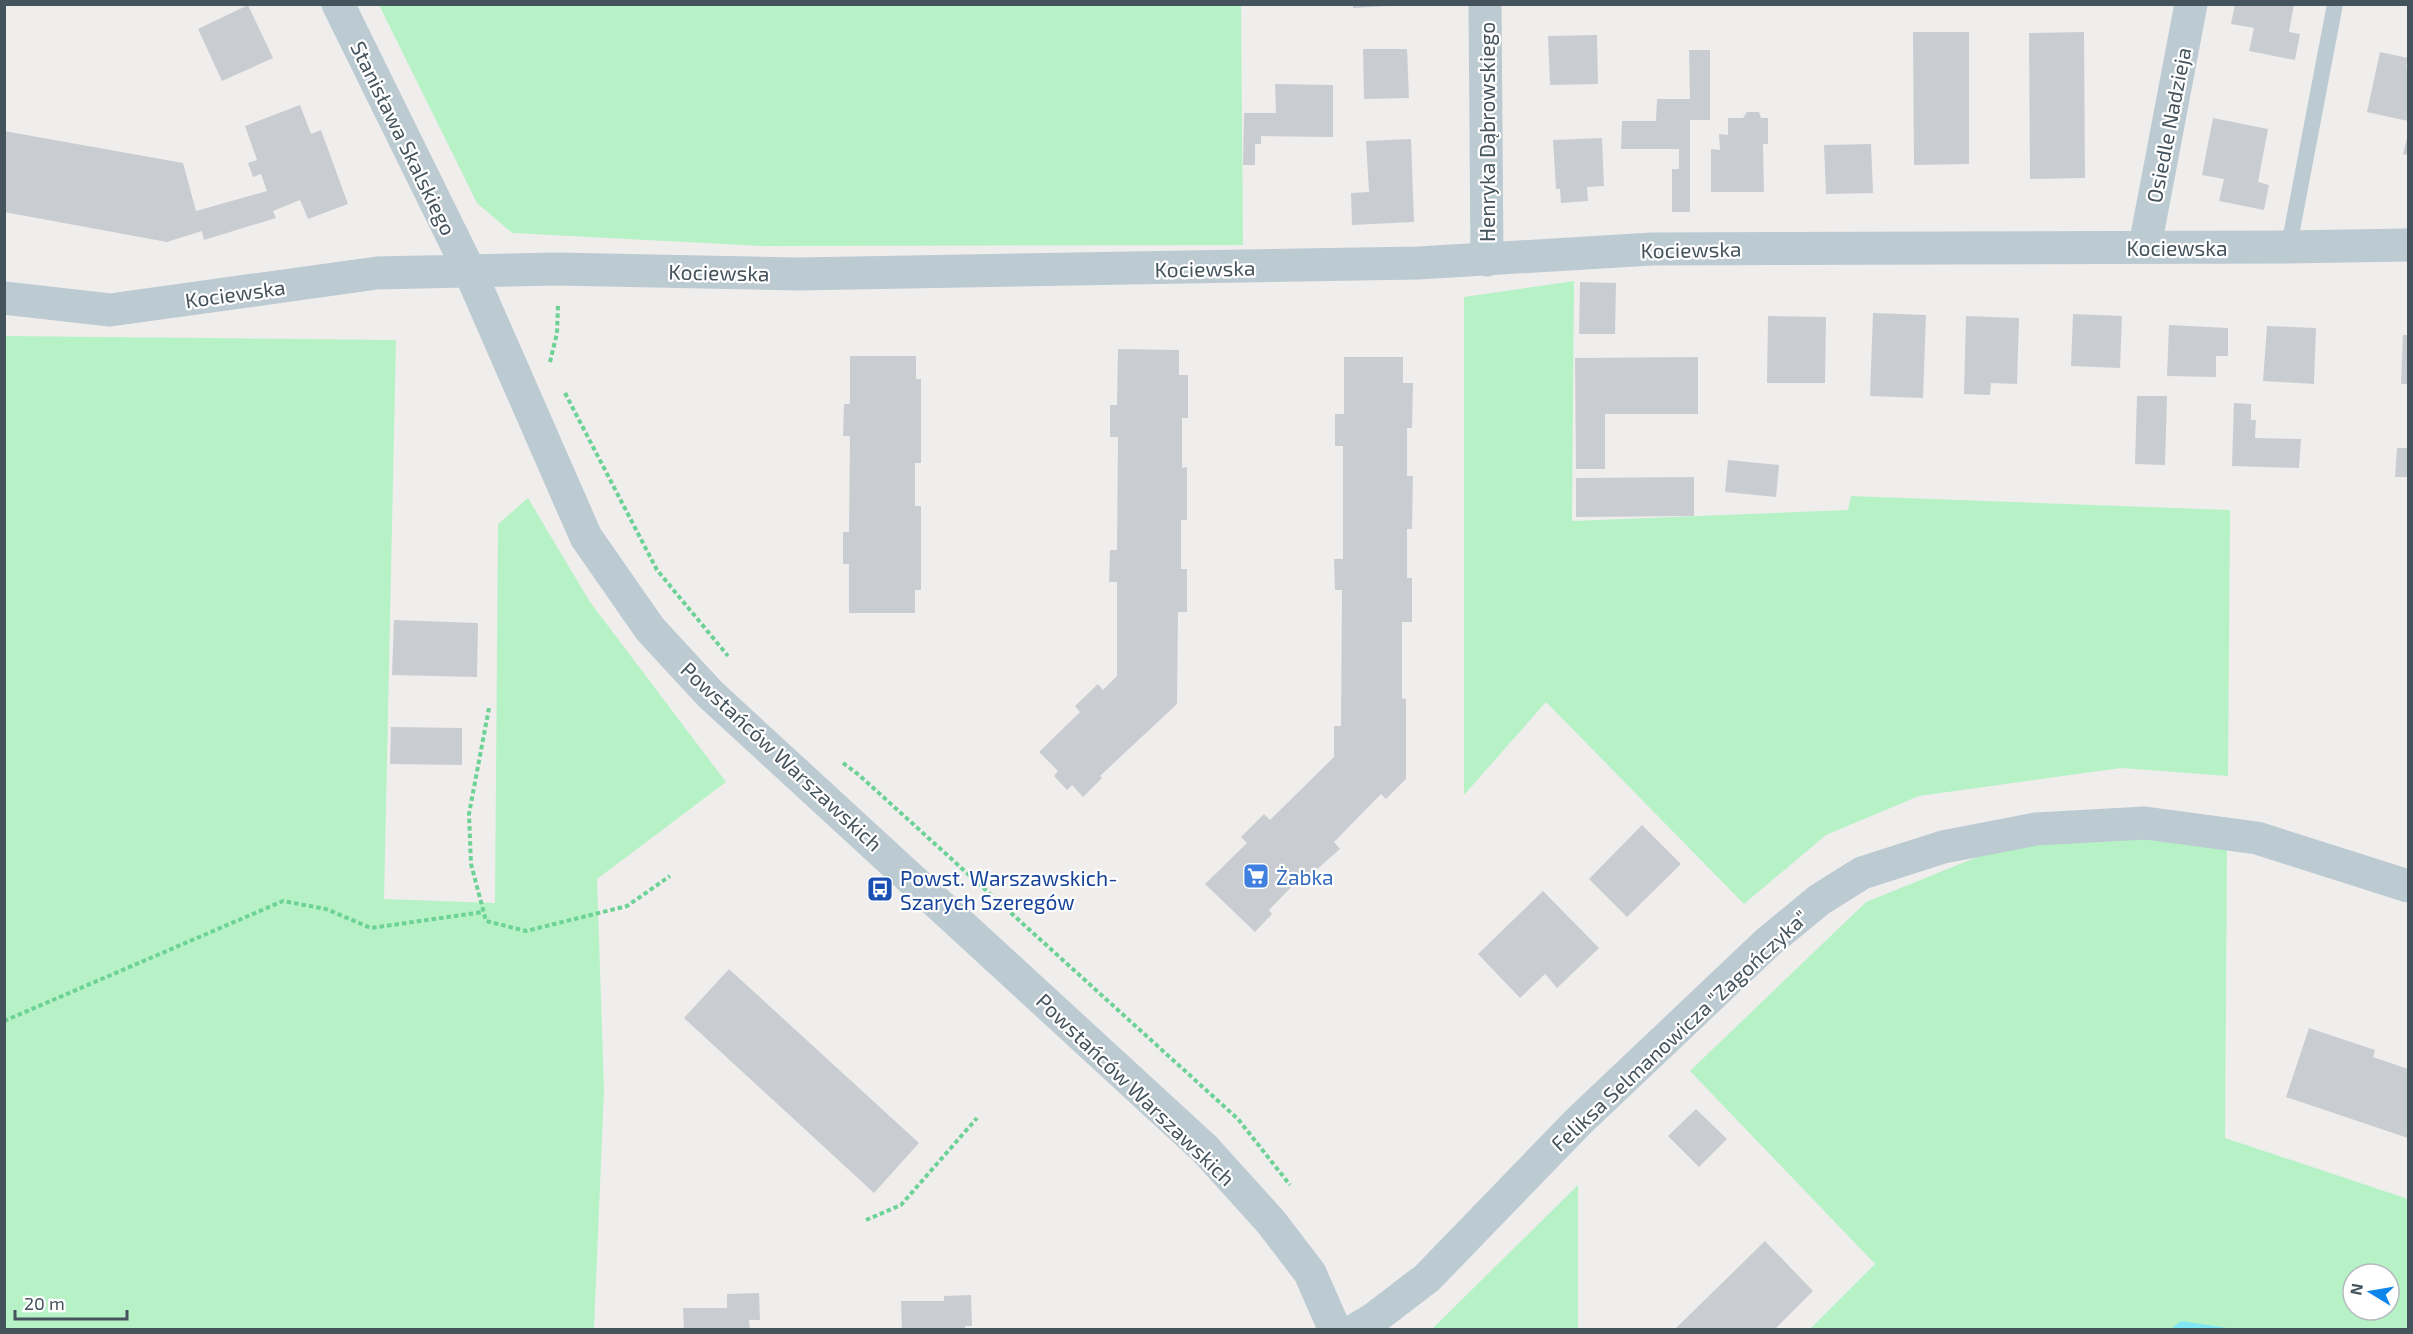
<svg xmlns="http://www.w3.org/2000/svg" width="2413" height="1334" font-family="'Exo 2',sans-serif">
  <rect width="100%" height="100%" fill="#f0eded"/>
  <path fill="#b7f2c7" fill-rule="evenodd" d="M379 5H1241L1243 245 762 246 512 233 477 203Z
    M1574 281 1572 521 1848 510 1851 496 2230 510 2228 776 2121 768 1919 796 1826 835 1744 904 1546 702 1464 795V297Z
    M5 336 396 340 384 899 495 903 498 524 528 498 590 602 726 782 597 879 604 1090 594 1329H5Z
    M2122 835 2227 849 2225 1138 2408 1199V1329H1810L1875 1264 1690 1071 1866 902 1992 851ZM2353 1274H2389V1310H2353Z
    M1578 1185V1329H1432Z"/>
  <path fill="#81e7f2" d="M2181 1321 2234 1329H2237H2171Z"/>
  <path fill="#c9cdd2" d="M1353 4H1389L1390 6 1353 8Z
    M2235 4H2294L2289 32 2300 34 2295 60 2249 51 2254 28 2231 24Z
    M248 5 273 58 222 81 198 29Z
    M1913 32H1969V164L1914 165Z
    M2084 32 2085 178 2030 179 2029 33Z
    M1597 35 1598 84 1550 85 1548 36Z
    M1363 49H1407L1409 98 1364 99Z
    M1689 50H1710V120H1690V212H1672V169H1679V149H1621L1622 121H1656L1657 99H1690Z
    M2380 52 2408 58 2406 67H2408V121L2367 112Z
    M1275 84 1333 85V137L1261 136V144H1255V165H1243L1244 113H1276Z
    M300 105 311 134 321 130 348 204 308 219 300 200 273 211 276 218 204 240 202 231 167 242 4 212V131L183 163 196 211 267 191 261 174 253 177 248 163 257 160 245 126Z
    M1747 112H1759L1761 118H1768V144H1763L1764 192H1711V149L1720 150 1719 134 1728 135V118H1743Z
    M2213 118 2268 129 2258 182 2269 185 2264 210 2219 201 2224 179 2202 175Z
    M2408 134V155L2403 154Z
    M1602 138 1604 186 1587 187 1588 201 1561 203 1560 189H1556L1553 140Z
    M1411 139 1414 222 1352 225 1351 193 1369 192 1366 141Z
    M1871 144 1873 193 1826 194 1824 145Z
    M1580 282 1616 283 1615 334H1579Z
    M1873 313 1926 315 1923 398 1870 396Z
    M2073 314 2122 316 2120 368 2071 366Z
    M1768 316 1826 317 1825 383H1767Z
    M1966 316 2019 318 2017 384 1991 383 1990 395 1964 394Z
    M2169 325 2228 328V356H2216V377L2167 376Z
    M2267 326 2316 328 2314 384 2263 381Z
    M2403 335H2408V384H2401Z
    M1118 349 1179 350V375H1188V418H1182V468L1187 467V520H1181V569H1187V612H1178L1177 704 1100 776 1102 778 1083 797 1072 785 1067 790 1054 776 1058 771 1039 752 1080 712 1075 706 1098 684 1103 690 1117 676V582H1109L1110 550H1117L1118 437H1110V405H1117Z
    M850 356H916V379H921V463H915V506H921V590H915V613H849V564H843V532H849L850 436H843L844 404H850Z
    M1344 357H1403V383H1413L1412 428H1407V476H1413L1412 529H1407V578H1412V622H1402V698L1406 699V779L1386 799 1381 794 1334 842 1340 849 1307 878 1304 874 1269 910 1272 914 1255 932 1205 884 1247 843 1241 837 1264 814 1270 820 1334 757V726H1341L1342 590H1335L1334 559H1343V446H1335V414H1344Z
    M1698 357V414H1605V469H1576L1575 358Z
    M2137 396H2167L2165 465 2135 464Z
    M2234 403 2251 404V420H2256L2255 438 2301 439 2299 468 2232 466Z
    M2397 448H2408V477H2395Z
    M1728 460 1779 465 1776 497 1725 492Z
    M1694 477V516L1576 517V478Z
    M394 620 478 623 477 677 392 675Z
    M391 727 462 728V765L390 764Z
    M1642 825 1681 864 1627 917 1589 879Z
    M1543 891 1599 948 1557 988 1545 974 1520 998 1478 954Z
    M729 969 919 1143 874 1193 684 1018Z
    M2309 1028 2375 1050 2373 1057 2408 1069V1138L2286 1097Z
    M1696 1109 1727 1139 1699 1167 1668 1136Z
    M1765 1241 1813 1291 1774 1330H1674Z
    M759 1293 760 1320H749L750 1330H684L683 1308H727V1294Z
    M971 1295 972 1326H965V1330H902L901 1301H944V1296Z"/>
  <g fill="none" stroke-linecap="round" stroke-linejoin="round">
    <path stroke="#6dd295" stroke-width="4" stroke-dasharray="4.5 3" stroke-linecap="butt" d="M550 362 557 333 558 305
      M565 393 657 570 728 656
      M489 708 469 814 471 864 486 921 526 931 627 906 670 876
      M843 763 859 775 1238 1119 1290 1185
      M4 1021 283 901 326 909 371 928 483 912
      M866 1220 901 1205 977 1118"/>
    <path stroke="#bccad1" stroke-width="16" d="M2286 247 2292 230 2335 4"/>
    <path stroke="#bccad1" stroke-width="33" d="M338 4 470 272 586 537 650 629 710 694 1205 1149 1271 1222 1310 1273 1335 1330
      M1485 4 1487 260
      M2145 246 2191 4
      M4 298 110 310 377 273 557 269 797 274 1418 263 1652 249 2286 247 2408 245
      M1355 1330 1372 1320 1427 1278 1578 1122 1768 942 1819 900 1862 873 1943 847 2036 829 2145 823 2257 838 2408 886"/>
  </g>
  <defs>
    <symbol id="supermarket-square" viewBox="-11 -11 22 22"><rect x="-9" y="-9" width="18" height="18" rx="4" fill="#3f7fe0" stroke="#fff"/><path d="M-6-5.5h2.5l.6 2H6L4.5 2H-2.5L-4.4-4H-6ZM-1.5 3.2a1.3 1.3 0 1 0 .1 0ZM3 3.2a1.3 1.3 0 1 0 .1 0Z" fill="#fff"/></symbol>
    <symbol id="bus-square" viewBox="-11 -11 22 22"><rect x="-9" y="-9" width="18" height="18" rx="4" fill="#1a4fb4" stroke="#fff"/><path d="M-5-6H5V4H4V6H2V4H-2V6H-4V4H-5ZM-3.5-4V0h7V-4ZM-3.5 1.2v1.5H-2V1.2ZM2 1.2v1.5H3.5V1.2Z" fill="#fff"/></symbol>
  </defs>
  <g fill-rule="evenodd">
    <use href="#supermarket-square" x="1241" y="861" width="30" height="30"/>
    <use href="#bus-square" x="865" y="874" width="30" height="30"/>
  </g>
  <g text-anchor="middle" dominant-baseline="central" stroke-width="4.5" stroke-linejoin="round" paint-order="stroke">
    <g font-size="21" fill="#44535c" stroke="#fff">
      <text transform="translate(2168 125) rotate(-79)">Osiedle Nadzieja</text>
      <text transform="translate(1486 132) rotate(-90)">Henryka Dąbrowskiego</text>
      <text transform="translate(404 138) rotate(64)">Stanisława Skalskiego</text>
      <text x="2177" y="247">Kociewska</text>
      <text transform="translate(1691 249) rotate(-1)">Kociewska</text>
      <text transform="translate(1205 268) rotate(-1)">Kociewska</text>
      <text transform="translate(719 272) rotate(1)">Kociewska</text>
      <text transform="translate(235 293) rotate(-8)">Kociewska</text>
      <text transform="translate(782 756) rotate(43)">Powstańców Warszawskich</text>
      <text transform="translate(1679 1030) rotate(-43)">Feliksa Selmanowicza "Zagończyka"</text>
      <text transform="translate(1136 1089) rotate(44)">Powstańców Warszawskich</text>
    </g>
    <g font-size="21" fill="#366cbe" stroke="#fff" text-anchor="start">
      <text x="1276" y="876">Żabka</text>
    </g>
    <g font-size="21" fill="#164399" stroke="#fff" text-anchor="start">
      <text x="900" y="877">Powst. Warszawskich-<tspan x="900" dy="24">Szarych Szeregów</tspan></text>
    </g>
  </g>
  <rect width="2413" height="1334" fill="none" stroke="#44535c" stroke-width="12"/>
  <g transform="translate(2371 1292) rotate(281)"><circle r="28" fill="#ffffff" stroke="#b4babe" stroke-width="1.5"/>
  <path d="M0-4.5L10 22L0 15L-10 22Z" fill="#0c86ea"/>
  <text y="-9" font-size="16" font-weight="bold" text-anchor="middle" fill="#44535c">N</text>
  </g>
  <path d="M15 1310v9h112v-9" fill="none" stroke="#44535c" stroke-width="3"/>
  <text x="24" y="1310" font-size="18" fill="#44535c" stroke="#ffffff" stroke-width="4.5" paint-order="stroke">20 m</text>
</svg>
